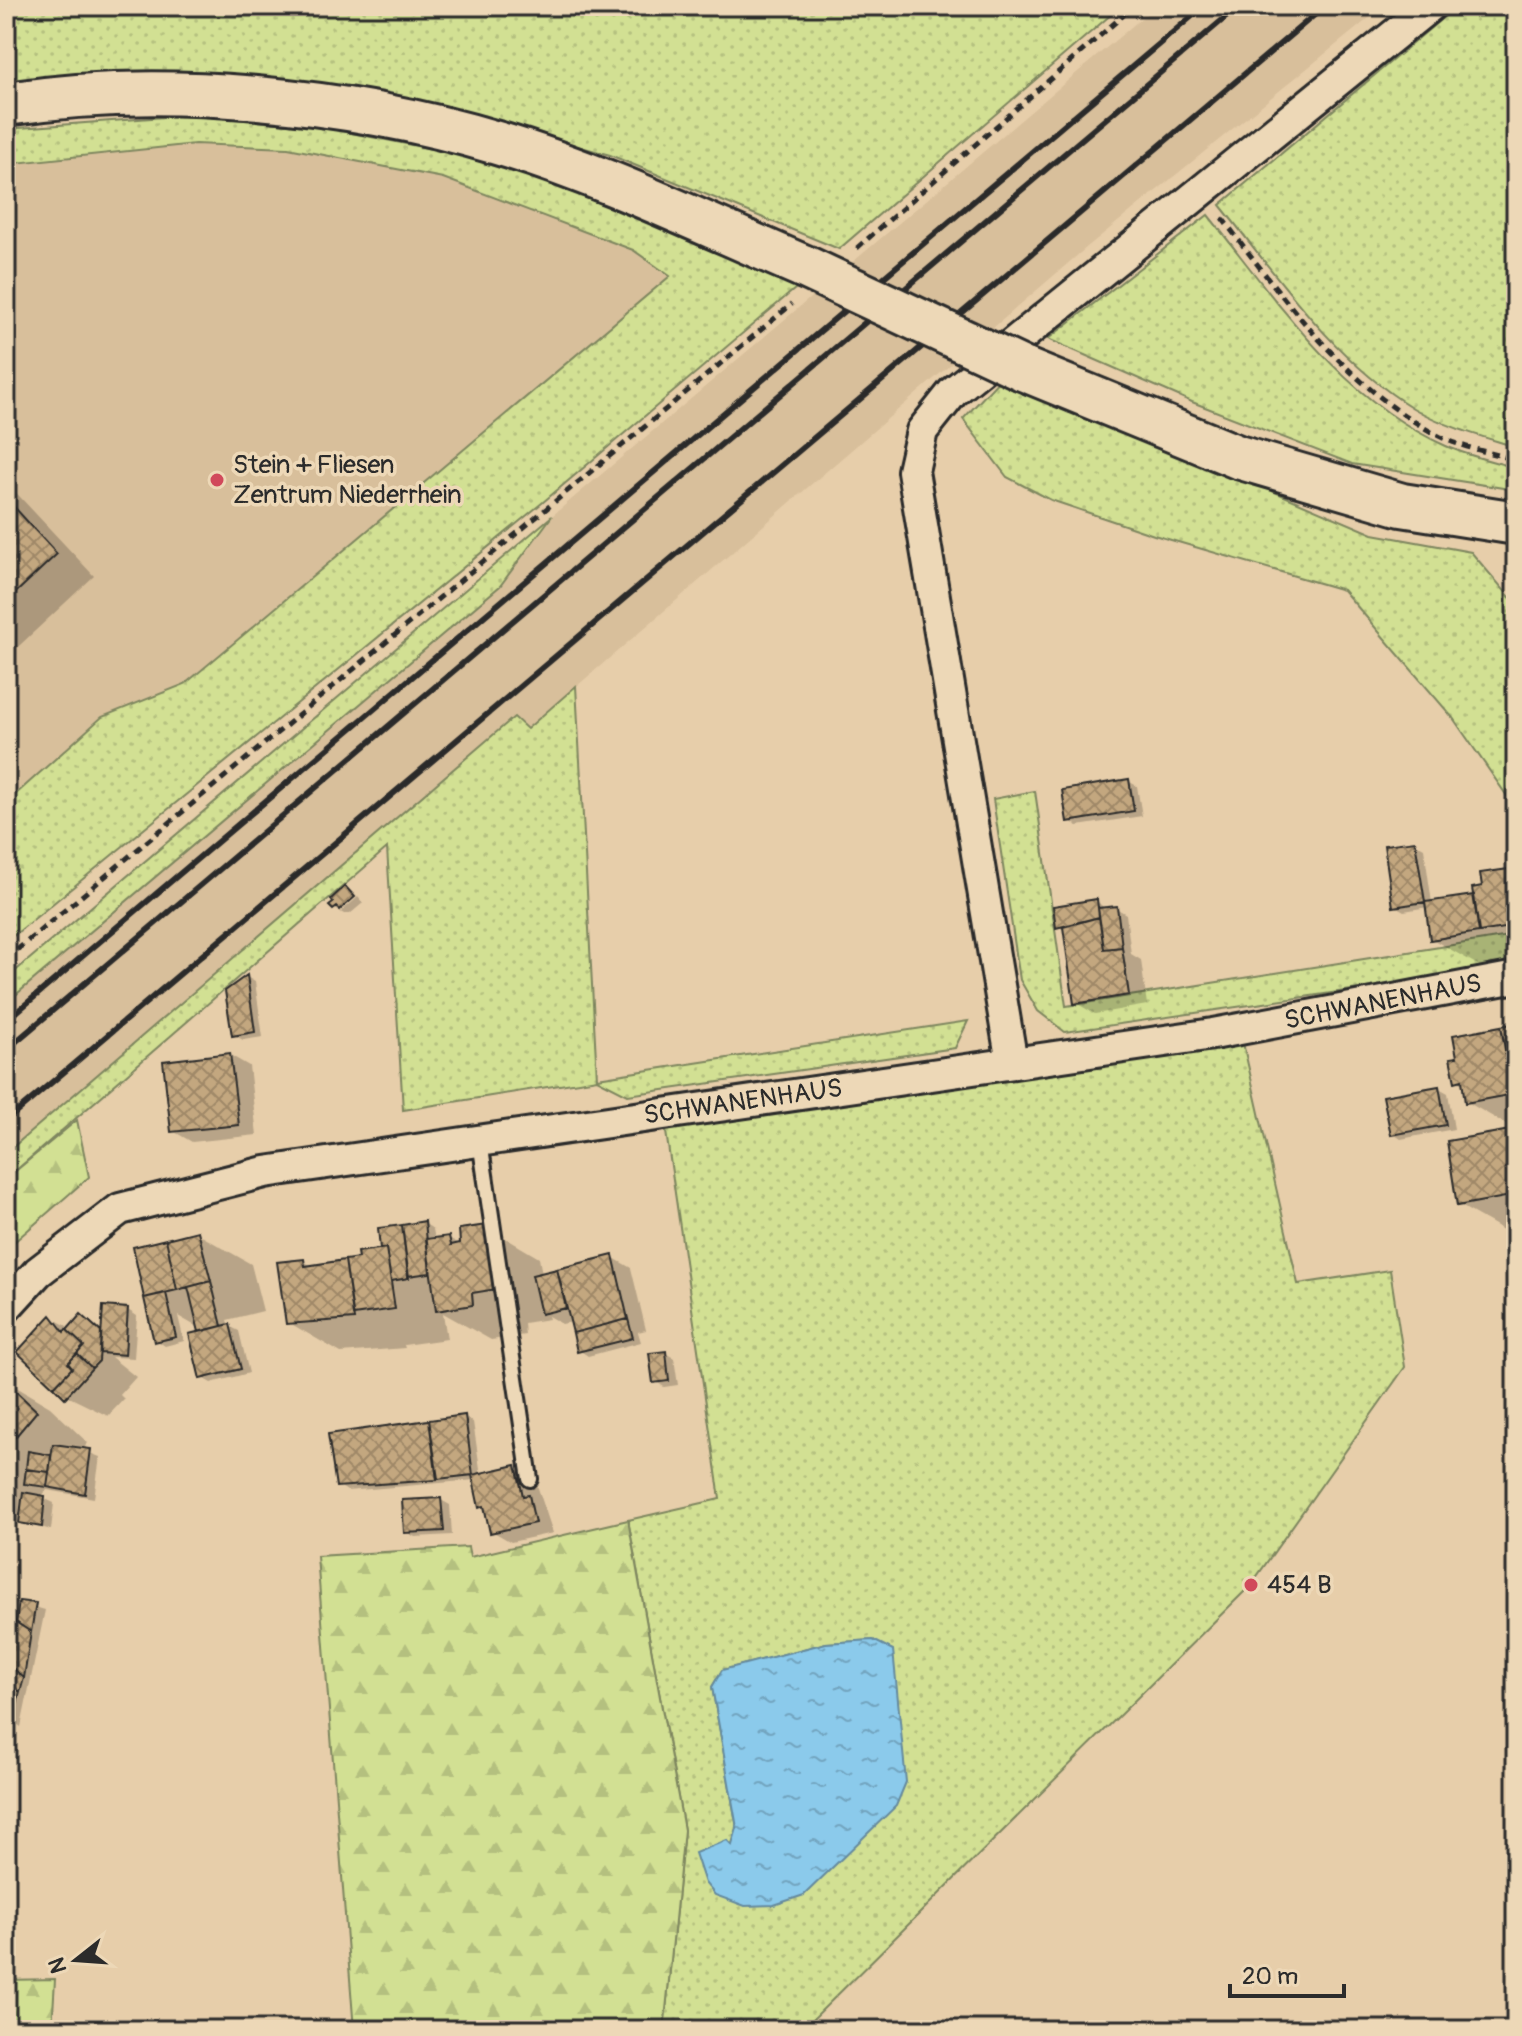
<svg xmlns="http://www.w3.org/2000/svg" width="1522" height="2036" font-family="Pangolin,sans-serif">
  <defs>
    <pattern id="grass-dots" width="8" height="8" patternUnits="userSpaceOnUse" patternTransform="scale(2)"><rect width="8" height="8" fill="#d2e093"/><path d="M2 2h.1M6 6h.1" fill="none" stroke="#b4c07f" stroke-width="1.8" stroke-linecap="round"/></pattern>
    <pattern id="forest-firs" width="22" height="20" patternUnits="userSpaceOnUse" patternTransform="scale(2)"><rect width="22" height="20" fill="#d2e093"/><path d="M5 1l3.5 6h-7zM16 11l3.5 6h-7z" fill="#b4c07f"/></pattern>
    <pattern id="water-ripples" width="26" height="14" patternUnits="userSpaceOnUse" patternTransform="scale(2)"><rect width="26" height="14" fill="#8bcaeb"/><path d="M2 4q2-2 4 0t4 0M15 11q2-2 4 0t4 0" fill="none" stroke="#72a4bf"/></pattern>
    <pattern id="building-cross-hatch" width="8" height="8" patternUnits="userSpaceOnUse" patternTransform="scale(2)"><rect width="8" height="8" fill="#c3a77f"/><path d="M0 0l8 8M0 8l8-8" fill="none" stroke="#9f8868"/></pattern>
  </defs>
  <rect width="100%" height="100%" fill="#e7ceaa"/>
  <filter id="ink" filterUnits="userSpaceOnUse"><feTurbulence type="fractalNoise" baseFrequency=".0125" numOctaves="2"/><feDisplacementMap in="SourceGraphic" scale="16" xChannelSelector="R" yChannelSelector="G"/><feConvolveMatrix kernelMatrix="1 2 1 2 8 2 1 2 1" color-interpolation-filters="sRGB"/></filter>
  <g filter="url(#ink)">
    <path fill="#d8bf9b" d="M1156 6H1384L1087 247 527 729 514 717 6 1153V1003L500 586 552 516Z
      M195 144 288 148 443 178 633 250 671 276 185 684 102 717 6 803V164Z"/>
    <path fill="url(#grass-dots)" stroke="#7e865f" stroke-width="2" fill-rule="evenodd" d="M6 6H1121L839 249 610 155 421 103 265 78 105 74 6 84Z
      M1457 6H1516V447C1481 436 1445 427 1413 408 1333 359 1278 277 1220 205Z
      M191 115 321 127 487 160 605 202 802 283 542 503 6 942V803L102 717 185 684 670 276 633 250 443 178 288 148 195 144 6 164V129Z
      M1208 215C1277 301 1342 400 1446 446 1468 456 1493 461 1516 468V490L1352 464 1192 402 1048 339Z
      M1003 376 1373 534 1471 552 1516 604V809L1453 718 1343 590 1154 535 1051 500 1007 477 963 419Z
      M552 516 500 586 6 1003V979Z
      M576 686 597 1078 968 1021 955 1048 628 1095 597 1079 403 1110 387 848 6 1179V1153L514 717 527 729Z
      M1035 791 1066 1006 1516 935V966L1065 1032 1038 1011 1020 980 993 799Z
      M1243 1043 1298 1284 1390 1270 1405 1367 1250 1586 802 2030H664L684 1830 628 1520 720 1499 665 1125ZM873 1640 716 1895 737 1828 712 1687 722 1670 826 1643Z"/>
    <path fill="url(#forest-firs)" stroke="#7e865f" stroke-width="2" d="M77 1120 89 1177 6 1249V1179Z
      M628 1520 684 1830 664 2030H354L317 1556 468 1547 470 1557Z
      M55 1979 52 2030H6V1980Z"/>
    <path fill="url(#water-ripples)" stroke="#658a9e" stroke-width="2" d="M873 1640 893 1650 906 1782 896 1806 804 1895 774 1905 745 1906 715 1895 705 1883 695 1853 727 1840 732 1845 737 1828 712 1687 722 1670 826 1643Z"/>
    <path fill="#0003" d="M6 482 94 576 6 658Z
      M1128 781 1137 786 1142 816 1078 826 1069 821Z
      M1415 843 1424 848 1432 903 1476 896 1508 871 1516 875V964L1485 969 1432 939 1428 907 1404 911 1395 906Z
      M345 889 355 894 341 907V912L358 897 363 903 350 914H344L335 909Z
      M1097 901 1106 910 1116 908 1126 914 1131 954 1141 960 1147 1005 1095 1014 1076 1003 1065 931 1058 926Z
      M247 977 255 982 263 1037 243 1040 234 1035Z
      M1516 1025V1130L1467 1102 1464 1085 1456 1080Z
      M230 1055 249 1066 257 1135 192 1142 173 1131Z
      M1439 1088 1448 1093 1454 1129 1401 1139 1392 1133Z
      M1516 1131V1235H1512L1459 1205Z
      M424 1223 433 1229 435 1240 449 1238 463 1246 487 1227 539 1258 542 1274 612 1257 631 1268 646 1330 638 1332 641 1342 588 1356 579 1350 572 1322 562 1324 548 1316 549 1319 524 1323 525 1335 491 1340 443 1313 447 1339 404 1345 405 1348 341 1353 288 1322 303 1261 314 1267 361 1260 386 1250 382 1248Z
      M198 1234 251 1264 263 1311 227 1320 229 1326 239 1331 249 1373 211 1383 202 1378 199 1328 178 1316 184 1341 165 1346 156 1340 135 1249Z
      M128 1310 137 1316 134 1358 111 1357 136 1377 120 1395 124 1399 108 1416 67 1396 52 1318 71 1328 82 1317 103 1333Z
      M665 1353 674 1358 678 1385 664 1387 655 1381Z
      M6 1381 50 1407 88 1443 82 1450 100 1457 94 1498 47 1490 41 1497 54 1503 51 1530 20 1521 6 1538Z
      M464 1417 473 1422 481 1475 516 1467 535 1479 553 1533 511 1542 492 1531 475 1480 347 1491 338 1485 330 1436Z
      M441 1500 450 1505 452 1535 415 1537 406 1532Z
      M21 1603 45 1610 21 1727 6 1716V1681L17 1669 6 1660V1618L17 1625Z"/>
    <path fill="url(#building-cross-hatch)" stroke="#2b2b2b" stroke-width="2" d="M6 498 57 554 6 602Z
      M1129 779 1134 811 1067 822 1062 790Z
      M1415 841 1425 902 1393 907 1384 845Z
      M1509 869 1516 926 1479 932 1472 888 1482 886 1480 873Z
      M345 886 355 897 340 910 337 907 333 910 329 906 333 903 331 899Z
      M1474 895 1479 932 1430 940 1425 902Z
      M1097 899 1099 917 1056 928 1053 906Z
      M1117 906 1122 947 1104 949 1098 908Z
      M1099 917 1104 949 1122 947 1129 995 1074 1004 1063 927Z
      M247 975 255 1032 232 1036 225 991Z
      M1516 1023V1078L1510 1079 1501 1026Z
      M1501 1026 1514 1094 1465 1103 1462 1080 1455 1082 1450 1058 1457 1057 1453 1035Z
      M230 1053 239 1125 171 1132 163 1061Z
      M1439 1086 1446 1125 1391 1135 1383 1096Z
      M1516 1129V1172H1511L1516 1195 1457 1206 1447 1141Z
      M425 1221 430 1273 408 1276 402 1225Z
      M402 1225 409 1278 391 1281 386 1248 380 1249 378 1228Z
      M487 1225 497 1289 472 1293 473 1305 436 1311 426 1239 449 1236 451 1245 460 1243 459 1229Z
      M198 1231 211 1281 177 1290 166 1239Z
      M166 1239 177 1290 144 1298 133 1247Z
      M386 1248 395 1309 353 1315 345 1260 358 1258 357 1252Z
      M613 1255 628 1319 573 1333 557 1269Z
      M304 1259 305 1266 345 1260 354 1319 286 1324 277 1262Z
      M557 1269 566 1308 541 1314 532 1275Z
      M211 1281 222 1326 199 1332 188 1287Z
      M166 1293 176 1337 154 1342 144 1298Z
      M103 1306 128 1308 125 1355 100 1353Z
      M81 1314 101 1332 99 1361 92 1368 77 1354 84 1346 67 1330Z
      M51 1315 64 1332 66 1329 84 1346 68 1363 72 1368 54 1387 17 1352Z
      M628 1319 633 1338 577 1352 573 1333Z
      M230 1324 241 1369 200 1379 189 1334Z
      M666 1351 669 1381 653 1383 649 1353Z
      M77 1354 92 1368 65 1398 54 1387 72 1368 68 1363Z
      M6 1382 37 1411 17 1435 6 1424Z
      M465 1415 473 1475 438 1479 429 1420Z
      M429 1420 437 1480 336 1487 328 1434Z
      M6 1424 17 1435 6 1447Z
      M53 1444 91 1449 85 1494 47 1487Z
      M28 1451 51 1455 49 1472 26 1469Z
      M516 1465 523 1496 529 1495 535 1523 490 1533 484 1506 479 1508 472 1475Z
      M26 1469 49 1472 47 1487 24 1484Z
      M23 1492 45 1496 42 1527 19 1523Z
      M441 1498 444 1531 404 1533 402 1500Z
      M19 1601 36 1603 31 1632 16 1622Z
      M6 1616 31 1632 24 1678 6 1662Z
      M14 1669 24 1678 20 1692 6 1680Z
      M6 1680 20 1692 12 1725 6 1719Z"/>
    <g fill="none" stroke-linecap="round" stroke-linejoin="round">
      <defs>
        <path id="lane" d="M480 1141 530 1479"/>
        <path id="street" d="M1012 1063 913 471 922 431 953 392 1430 6
          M6 1307 38 1272 120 1209 265 1172 1213 1034 1516 977"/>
        <path id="secondary" d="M6 104C161 80 347 98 497 143 602 174 704 224 805 267
          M1023 369 1238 457 1402 505 1516 523"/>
      </defs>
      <use href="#lane" stroke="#2b2b2b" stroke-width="20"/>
      <use href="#street" stroke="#2b2b2b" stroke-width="36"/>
      <use href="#secondary" stroke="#2b2b2b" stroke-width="48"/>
      <path stroke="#2b2b2b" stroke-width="5" stroke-dasharray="8 6" stroke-linecap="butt" d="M1222 218C1284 299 1343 383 1435 434 1458 447 1490 452 1516 460
        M857 248 1134 6
        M6 959 792 304"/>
      <use href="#lane" stroke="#edd8b7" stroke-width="14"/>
      <use href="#street" stroke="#edd8b7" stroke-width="30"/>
      <use href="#secondary" stroke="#edd8b7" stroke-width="42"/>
      <path stroke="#2b2b2b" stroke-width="6" d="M6 1021 1204 6
        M6 1050 1239 6
        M6 1121 1325 6"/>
      <defs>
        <path id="secondary-bridge" d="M805 267 1023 369"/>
      </defs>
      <use href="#secondary-bridge" stroke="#2b2b2b" stroke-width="48" stroke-linecap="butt"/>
      <use href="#secondary-bridge" stroke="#edd8b7" stroke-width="42"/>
    </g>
  </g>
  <g fill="#d1495b" stroke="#edd8b7" stroke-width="3">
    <circle cx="217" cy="480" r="8"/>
    <circle cx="1251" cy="1585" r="8"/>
  </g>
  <g text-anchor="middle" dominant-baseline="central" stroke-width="7" stroke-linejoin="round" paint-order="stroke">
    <g font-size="26" fill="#2b2b2b" stroke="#edd8b7" text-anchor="start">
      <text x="233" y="465">Stein + Fliesen<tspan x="233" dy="30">Zentrum Niederrhein</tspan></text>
      <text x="1267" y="1585">454 B</text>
    </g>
    <g font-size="26" fill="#2b2b2b" stroke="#edd8b7">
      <text transform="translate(1383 1002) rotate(-11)">SCHWANENHAUS</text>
      <text transform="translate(743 1102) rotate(-8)">SCHWANENHAUS</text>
    </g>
  </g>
  <rect width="1522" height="2036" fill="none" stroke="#edd8b7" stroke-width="32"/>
  <rect x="16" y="16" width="1490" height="2004" fill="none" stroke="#2b2b2b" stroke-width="3" filter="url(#ink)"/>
  <g transform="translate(76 1960) rotate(253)" stroke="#edd8b7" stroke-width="6" paint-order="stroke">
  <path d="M0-6L14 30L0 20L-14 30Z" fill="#2b2b2b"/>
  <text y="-12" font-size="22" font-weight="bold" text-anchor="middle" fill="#2b2b2b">N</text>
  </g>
  <path d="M1230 1984v12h114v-12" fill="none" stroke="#2b2b2b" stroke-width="4"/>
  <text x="1242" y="1984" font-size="24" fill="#2b2b2b" stroke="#edd8b7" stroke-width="6" paint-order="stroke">20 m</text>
</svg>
